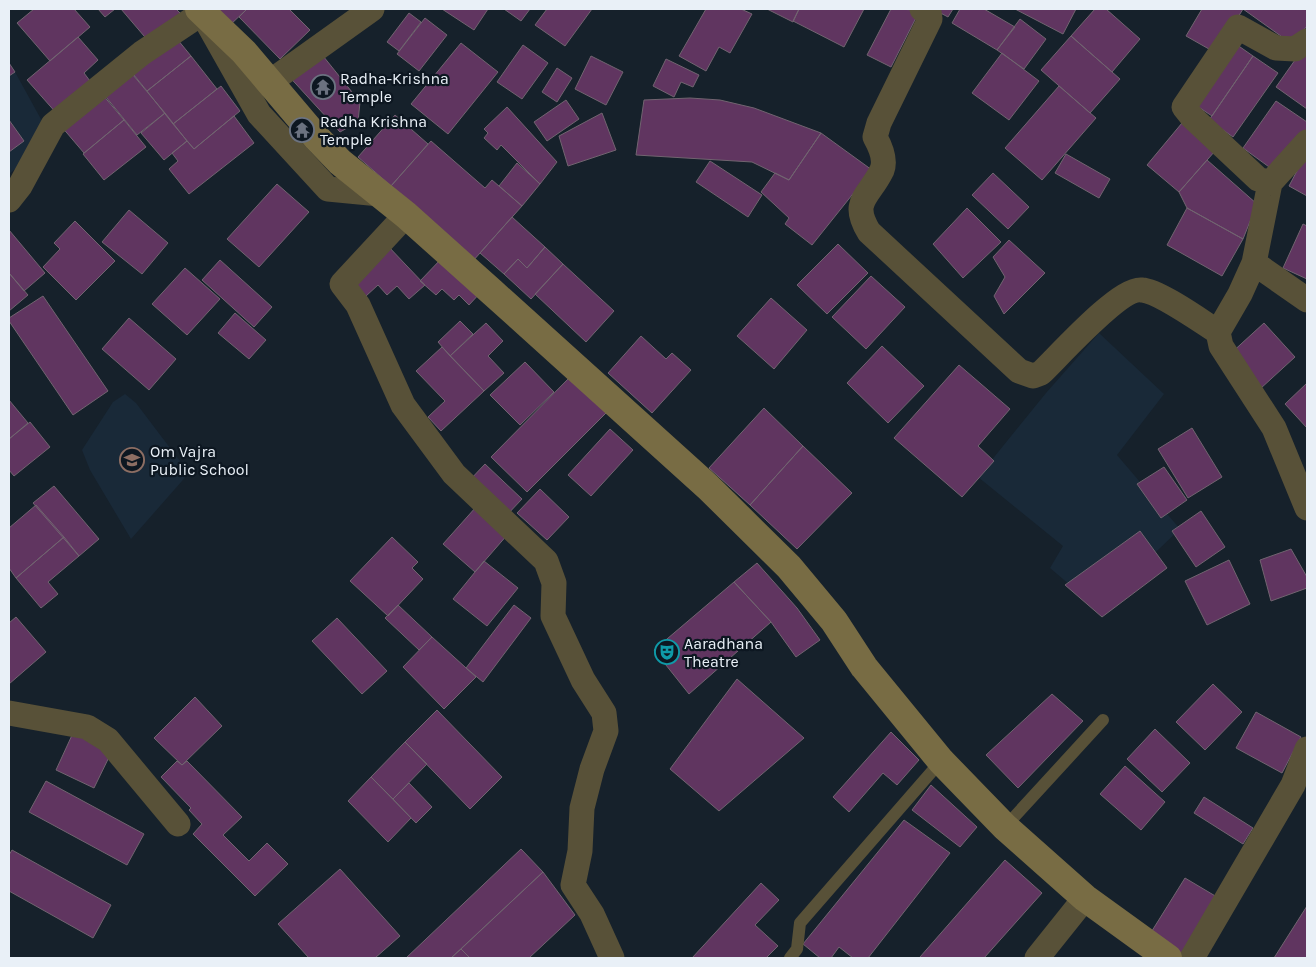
<svg xmlns="http://www.w3.org/2000/svg" width="1316" height="967" font-family="Karla,sans-serif">
  <rect width="100%" height="100%" fill="#16212b"/>
  <path fill="#192938" d="M9 61 42 121 37 151 9 174Z
    M1099 333 1164 394 1117 455 1180 529 1097 608 1050 568 1063 546 978 477 1046 393Z
    M125 394 136 403 189 473 131 539 90 470 82 450 113 402Z"/>
  <path fill="#603560" stroke="#716470" d="M34 9H74L90 27 50 61 17 23Z
    M98 9H115L105 17Z
    M121 9H176L182 15 150 43Z
    M213 9H247L229 26Z
    M247 9H289L310 30 280 59 239 17Z
    M442 9H488L474 30Z
    M504 9H530L521 21Z
    M547 9H592L565 46 535 25Z
    M706 9H741L752 14 730 53 719 47 706 71 679 56Z
    M767 9H799L793 22Z
    M799 9H864L844 47 793 21Z
    M891 9 920 10 891 67 867 55Z
    M933 9H953L948 17Z
    M960 9H984L1015 27 997 50 952 23Z
    M1015 9H1076L1063 34Z
    M1095 9H1106L1140 39 1112 72 1071 36Z
    M1202 9H1243L1216 53 1186 36Z
    M1243 9H1307V26L1292 44Z
    M409 13 421 22 399 51 387 42Z
    M425 18 447 35 419 71 397 54Z
    M1020 19 1046 39 1024 69 997 50Z
    M173 34 191 56 147 91 129 69Z
    M1071 36 1120 79 1090 113 1041 70Z
    M78 37 98 60 84 73 93 85 58 115 27 80Z
    M311 41 360 102 358 122 340 132 285 72Z
    M1233 42 1253 56 1212 116 1191 102Z
    M461 43 498 72 448 134 411 104Z
    M1307 43V109L1276 87Z
    M523 45 548 63 522 99 497 82Z
    M1002 53 1039 81 1009 120 972 93Z
    M191 56 217 89 173 124 147 91Z
    M591 56 623 72 606 105 575 89Z
    M1253 56 1278 73 1233 137 1209 120Z
    M666 59 699 75 693 87 681 82 674 97 653 86Z
    M9 63 15 72 9 76Z
    M557 68 572 78 557 102 542 92Z
    M133 75 165 113 137 135 106 97Z
    M221 86 240 111 194 149 173 124Z
    M1059 86 1096 118 1042 180 1005 148Z
    M102 94 124 120 84 153 61 126Z
    M690 98 720 100 754 108 821 133 789 180 752 162 636 155 644 100Z
    M566 100 579 119 547 141 534 122Z
    M1276 101 1307 122V129L1276 172 1243 148Z
    M507 107 557 162 540 184 501 145 497 150 484 138 488 133 484 129Z
    M165 113 187 141 164 160 141 133Z
    M602 113 616 150 568 166 559 136Z
    M395 115 428 144 391 186 358 157Z
    M234 116 254 143 189 194 169 169 178 161 172 153 187 141 194 149Z
    M9 120 24 141 9 152Z
    M124 120 146 147 104 180 83 154Z
    M1182 123 1215 151 1179 192 1147 165Z
    M821 133 872 170 812 245 785 224 789 218 761 192 775 173 789 180Z
    M431 141 485 188 492 180 522 206 472 262 391 186Z
    M1307 152V196L1289 186Z
    M1066 154 1110 179 1099 198 1055 173Z
    M1207 160 1257 204 1243 239 1187 208 1179 192Z
    M710 161 762 195 748 217 696 182Z
    M517 163 540 184 522 206 499 186Z
    M993 173 1029 207 1008 229 972 195Z
    M277 184 309 212 259 267 227 239Z
    M967 208 1001 242 963 278 933 244Z
    M1187 208 1243 239 1222 276 1167 245Z
    M129 210 168 243 142 274 102 242Z
    M512 217 545 247 527 268 518 259 504 274 480 253Z
    M75 221 115 261 76 300 43 267 60 249 54 243Z
    M1303 224 1307 226V279L1283 268Z
    M9 230 45 273 24 291 9 273Z
    M1009 240 1045 273 1004 314 994 296 1005 277 993 257Z
    M838 244 868 273 827 314 797 285Z
    M387 245 425 285 409 299 397 286 387 295 378 285 366 296 351 280Z
    M545 247 563 264 531 299 504 274 518 259 527 268Z
    M442 258 481 292 469 305 459 295 454 300 442 289 436 295 420 281Z
    M220 260 272 307 254 327 202 280Z
    M563 264 614 311 586 342 535 294Z
    M185 268 220 299 187 335 152 304Z
    M9 273 28 295 9 311Z
    M871 276 905 307 866 349 832 317Z
    M43 296 108 391 73 415 9 321V318Z
    M771 298 807 330 774 369 737 336Z
    M235 313 266 340 249 359 218 333Z
    M129 318 176 359 149 390 102 349Z
    M460 321 473 334 450 356 438 342Z
    M486 323 503 341 488 356 504 373 484 391 450 356Z
    M1264 323 1295 357 1260 389 1229 355Z
    M641 336 666 359 672 353 691 370 652 413 608 373Z
    M882 346 924 386 888 423 847 383Z
    M442 347 484 391 441 431 428 417 445 401 416 371Z
    M525 362 554 392 520 425 490 395Z
    M959 365 1010 409 978 446 994 461 962 497 894 438Z
    M572 375 608 411 527 492 491 457Z
    M1307 383V428L1285 404Z
    M9 400 28 423 9 439Z
    M764 408 803 446 750 505 709 468Z
    M30 422 50 447 14 476 9 470V439Z
    M1192 428 1222 477 1188 498 1158 449Z
    M610 429 633 450 591 496 568 475Z
    M803 446 852 493 797 549 750 505Z
    M485 464 522 499 505 517 468 482Z
    M1164 467 1187 500 1161 518 1137 484Z
    M54 486 99 539 79 556 33 503Z
    M540 489 569 517 547 540 517 513Z
    M36 505 64 537 16 578 9 568V528Z
    M476 507 508 534 475 572 443 544Z
    M1201 511 1225 547 1196 567 1172 531Z
    M1140 531 1167 568 1102 617 1065 585Z
    M64 537 79 556 48 582 58 594 41 608 16 578Z
    M392 537 418 562 412 568 423 579 388 616 350 581Z
    M1291 549 1307 577V588L1271 601 1260 560Z
    M1229 560 1250 604 1207 625 1185 581Z
    M484 561 518 588 487 626 453 599Z
    M757 563 797 608 820 640 796 657 771 622 734 582Z
    M734 582 771 622 689 694 654 650Z
    M398 605 432 637 419 650 385 618Z
    M514 605 531 618 483 682 466 668Z
    M16 617 46 652 9 684V623Z
    M337 618 387 671 362 694 312 641Z
    M432 637 476 677 444 709 403 667Z
    M737 679 804 738 719 811 670 769Z
    M1213 684 1242 712 1205 750 1176 722Z
    M1052 694 1083 721 1018 788 986 755Z
    M195 697 222 726 182 765 154 738Z
    M437 710 502 777 470 809 405 742Z
    M1256 712 1301 737 1282 773 1236 748Z
    M1155 729 1190 763 1162 792 1127 759Z
    M891 732 919 760 897 785 883 773 849 812 833 797Z
    M73 733 112 751 94 788 56 770Z
    M405 742 427 764 393 799 371 777Z
    M177 761 182 765 187 761 242 817 223 835 249 861 267 843 288 864 255 896 193 834 202 824 189 810 191 808 161 777Z
    M1125 766 1165 802 1141 830 1100 794Z
    M371 777 411 818 388 842 348 801Z
    M46 781 144 834 127 865 29 812Z
    M409 783 432 807 416 823 393 799Z
    M931 785 977 827 960 847 912 810Z
    M1204 797 1253 828 1243 844 1194 813Z
    M904 820 950 853 868 958H853L839 947 831 958H820L803 944Z
    M521 849 543 872 451 958H406Z
    M12 850 111 905 93 938 9 891V855Z
    M1005 860 1042 893 984 958H922L920 957Z
    M340 869 400 936 375 958H309L278 924Z
    M543 872 575 915 529 958H470L461 949Z
    M1185 878 1222 900 1186 957 1150 934Z
    M761 883 779 900 755 925 778 946 766 958H692Z
    M1307 906V958H1274Z
    M461 949 470 958H451Z"/>
  <g fill="none" stroke-linecap="round" stroke-linejoin="round">
    <path stroke="#585138" stroke-width="12" d="M1005 827 1103 720
      M790 958 797 949 800 923 941 761"/>
    <path stroke="#585138" stroke-width="25" d="M922 9 929 12 930 19 879 123 875 137C880 146 886 160 882 170 869 197 850 201 869 232L1019 371 1033 376 1041 373C1059 356 1120 287 1142 290 1159 291 1202 322 1218 332
      M270 82 372 9
      M1307 142 1270 183 1254 263 1240 294 1218 332 1221 346 1274 428 1307 508
      M1270 183 1258 179 1192 117 1184 107 1238 27 1276 48 1295 49 1307 41
      M9 200 20 186 53 125 142 53 202 13 259 114 328 189 380 194
      M406 215 342 284 358 305 403 405 454 474 546 561 554 583 553 616 583 680 604 713 606 731 592 769 582 808 580 851 573 885 592 914 612 958
      M1254 263 1307 300
      M9 713 87 727 108 740 178 824
      M1037 958 1085 898
      M1192 958 1293 785 1307 749"/>
    <path stroke="#786c44" stroke-width="28" d="M199 9 244 52 316 137 340 162 406 215 492 292 708 487 789 567 834 621 864 667 941 761 1005 827 1085 898 1168 958"/>
  </g>
  <defs>
    <symbol id="temple-ring" viewBox="-11 -11 22 22"><circle r="9.5" fill="#0d1721" stroke="#6b7280" stroke-width="1.5"/><path d="M0-6L5-2H3V0L6.5 2.5H4V6H1.5V3h-3V6H-4V2.5H-6.5L-3 0V-2H-5Z" fill="#6b7280"/></symbol>
    <symbol id="school-ring" viewBox="-11 -11 22 22"><circle r="9.5" fill="#0d1721" stroke="#8d6e63" stroke-width="1.5"/><path d="M0-5L7-2L0 1L-7-2ZM-4 1L0 2.5L4 1V4Q0 6-4 4Z" fill="#8d6e63"/></symbol>
    <symbol id="theatre-ring" viewBox="-11 -11 22 22"><circle r="9.5" fill="#0d1721" stroke="#0f9aa8" stroke-width="1.5"/><path d="M-5-5.5Q0-4 5-5.5V0Q5 5 0 6Q-5 5-5 0ZM-3.3-2.5H-1v1.5H-3.3ZM1-2.5H3.3v1.5H1ZM-2.8 1Q0 5.5 2.8 1Z" fill="#0f9aa8"/></symbol>
  </defs>
  <g fill-rule="evenodd">
    <use href="#temple-ring" x="309" y="73" width="28" height="28"/>
    <use href="#temple-ring" x="288" y="116" width="28" height="28"/>
    <use href="#school-ring" x="118" y="446" width="28" height="28"/>
    <use href="#theatre-ring" x="653" y="638" width="28" height="28"/>
  </g>
  <g text-anchor="middle" dominant-baseline="central" stroke-width="4.5" stroke-linejoin="round" paint-order="stroke">
    <g font-size="16" fill="#e9f0f7" stroke="#0d1721" text-anchor="start">
      <text x="340" y="78">Radha-Krishna<tspan x="340" dy="18">Temple</tspan></text>
      <text x="320" y="121">Radha Krishna<tspan x="320" dy="18">Temple</tspan></text>
      <text x="150" y="451">Om Vajra<tspan x="150" dy="18">Public School</tspan></text>
      <text x="684" y="643">Aaradhana<tspan x="684" dy="18">Theatre</tspan></text>
    </g>
  </g>
  <rect width="1316" height="967" fill="none" stroke="#e9f0f7" stroke-width="20"/>
</svg>
